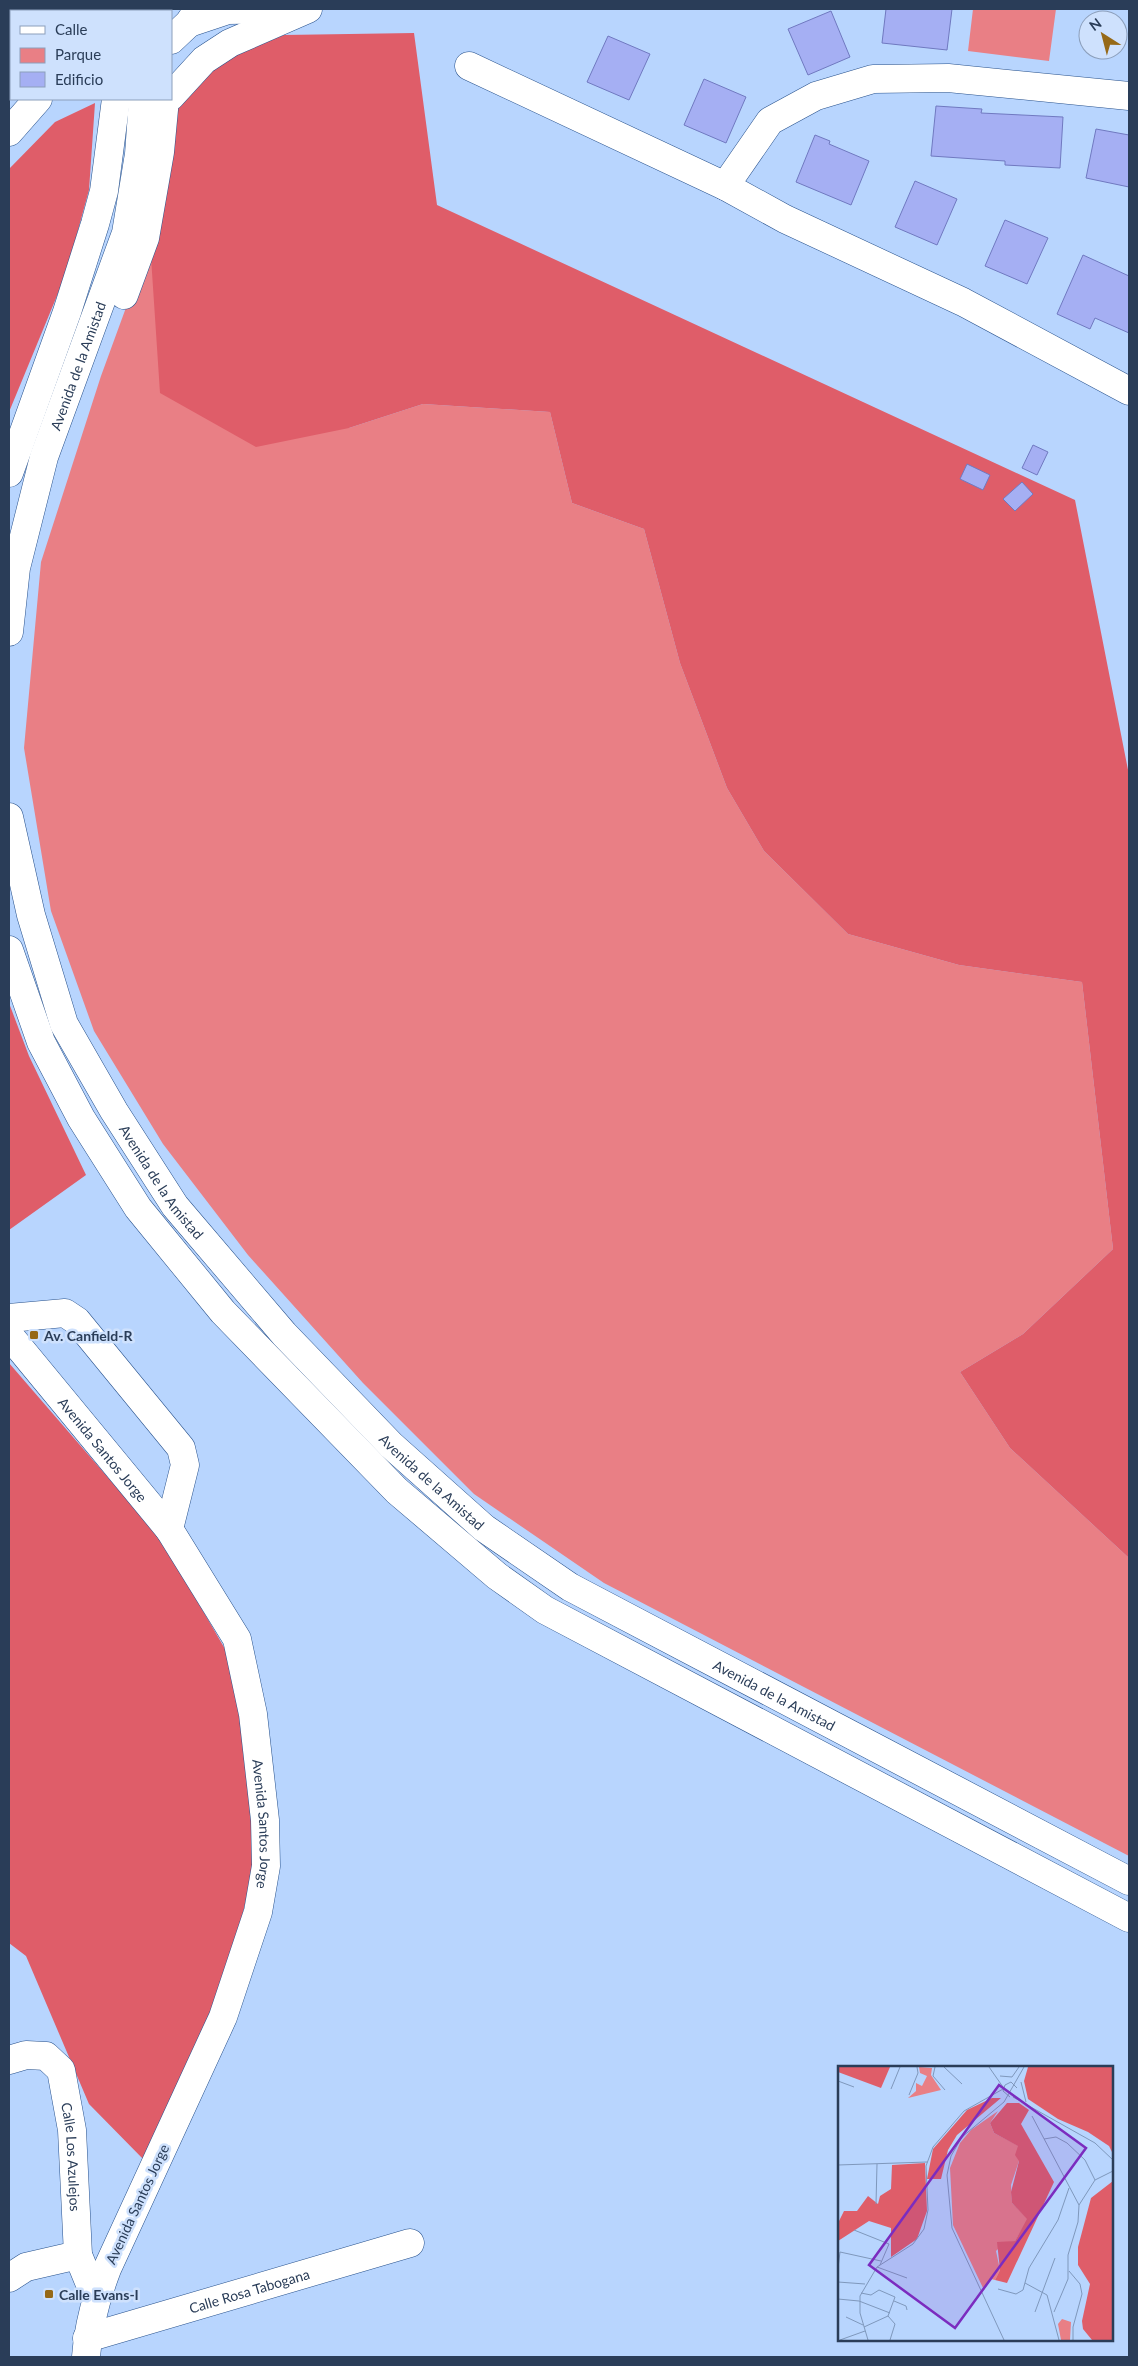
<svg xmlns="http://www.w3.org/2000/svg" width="1138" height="2366" font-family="Lato,sans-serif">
  <rect width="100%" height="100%" fill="#b8d5fe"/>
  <path fill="#e97f85" d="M973 9H1056L1049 61 968 51Z
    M150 242 349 428 423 404 550 412 572 503 644 529 680 663 727 788 764 851 848 934 959 965 1082 982 1113 1249 1023 1334 960 1372 1010 1448 1129 1558V1856L604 1583 474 1494 363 1383 248 1255 163 1144 94 1031 51 911 24 748 41 562 101 376Z"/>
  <path fill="#df5d69" d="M414 33 437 205 1075 500 1129 775V1558L1010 1448 960 1372 1023 1334 1113 1249 1082 982 959 965 848 934 764 851 727 788 680 663 644 529 572 503 550 412 423 404 349 428 256 447 160 393 150 242 175 109 199 81 234 54 284 35Z
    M95 103 89 190 66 274 9 412V169L55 122Z
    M9 1003 29 1056 86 1175 9 1230Z
    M9 1363 162 1540 225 1649 244 1715 259 1843 228 1978 145 2161 89 2104 26 1956 9 1943Z"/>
  <path fill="#a5aff3" stroke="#7079c0" d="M886 9H952L947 50 882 43Z
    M831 11 850 57 808 75 788 29Z
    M608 36 650 54 629 100 587 82Z
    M704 79 746 97 726 143 684 125Z
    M936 106 982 109 981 113 1063 117 1060 168 1005 165V161L931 156Z
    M1096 129 1129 135V187L1086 178Z
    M815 135 830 141 829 144 869 161 851 205 796 182Z
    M915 181 957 199 937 245 895 227Z
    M1005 220 1048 238 1027 284 985 266Z
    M1083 255 1129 276V333L1095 318 1090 329 1057 314Z
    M1033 445 1048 452 1037 475 1022 468Z
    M967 464 990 475 983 490 960 479Z
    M1022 482 1033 494 1015 511 1003 499Z"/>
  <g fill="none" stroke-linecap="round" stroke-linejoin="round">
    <defs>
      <g id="minor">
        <path d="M469 66 725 186 785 219 963 302 1129 391"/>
        <path d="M725 186 770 121 816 96 873 79 948 78 1129 96"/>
        <path d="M9 1318 65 1313 77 1321 181 1448 185 1465 169 1529"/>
        <path id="s1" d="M9 2060 26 2055 46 2056 61 2070 72 2130 78 2255 96 2299"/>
        <path d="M9 2278 26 2267 78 2255"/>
        <path id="s2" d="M87 2338 410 2243"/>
      </g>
      <g id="major">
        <path d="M55 9 56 11"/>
        <path d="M114 9V11"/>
        <path d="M142 9V11"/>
        <path d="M189 23 228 10 278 9"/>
        <path d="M171 40 189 23 198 9"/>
        <path d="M171 96 204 60 230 43 308 9"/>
        <path d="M9 132 38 99"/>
        <path d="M124 295 145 238 160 152 165 99"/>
        <path d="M9 473 67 312 95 224 104 191 116 99"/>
        <path id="s3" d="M9 632 16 568 44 457 126 233 139 154 143 99"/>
        <path id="s4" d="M9 817 31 915 64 1024 114 1111 175 1206 284 1334 391 1445 484 1528 570 1587 1129 1881"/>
        <path d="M9 950 41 1042 81 1118 138 1208 223 1312 397 1491 497 1576 545 1610 1129 1918"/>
        <path id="s5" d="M9 1335 169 1529 237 1639 253 1714 265 1820 266 1866 258 1912 223 2017 107 2269C96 2298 88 2326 86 2357"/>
      </g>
    </defs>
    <use href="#minor" stroke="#27518c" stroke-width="29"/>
    <use href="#major" stroke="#27518c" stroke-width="29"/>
    <use href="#minor" stroke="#fff" stroke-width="28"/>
    <use href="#major" stroke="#fff" stroke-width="28"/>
  </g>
  <g fill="#966917" stroke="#cee1fd" stroke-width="2">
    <rect x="29" y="1330" width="10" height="10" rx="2.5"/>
    <rect x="44" y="2289" width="10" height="10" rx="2.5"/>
  </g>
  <g text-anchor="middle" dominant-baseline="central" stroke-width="5" stroke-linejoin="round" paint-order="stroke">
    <g font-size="14" fill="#2a3d58" stroke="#cee1fd">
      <text stroke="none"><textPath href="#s3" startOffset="276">Avenida de la Amistad</textPath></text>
      <text stroke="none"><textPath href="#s4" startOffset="400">Avenida de la Amistad</textPath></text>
      <text stroke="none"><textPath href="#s5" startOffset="148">Avenida Santos Jorge</textPath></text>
      <text stroke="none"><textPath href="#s4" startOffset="805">Avenida de la Amistad</textPath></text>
      <text stroke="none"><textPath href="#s4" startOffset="1210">Avenida de la Amistad</textPath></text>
      <text stroke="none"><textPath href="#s5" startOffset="568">Avenida Santos Jorge</textPath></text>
      <text stroke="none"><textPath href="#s1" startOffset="146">Calle Los Azulejos</textPath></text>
      <text transform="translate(137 2204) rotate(-65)">Avenida Santos Jorge</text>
      <text stroke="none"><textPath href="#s2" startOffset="169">Calle Rosa Tabogana</textPath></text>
    </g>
    <g font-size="14" font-weight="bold" fill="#2a3d58" stroke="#cee1fd" text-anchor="start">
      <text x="44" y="1335">Av. Canfield-R</text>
      <text x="59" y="2294">Calle Evans-I</text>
    </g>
  </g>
  <g transform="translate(838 2066)">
    <rect width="275" height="275" fill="#b8d5fe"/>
    <path d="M81 1 94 2 93 9 103 24 70 32 78 25V17L84 20 89 10 82 7ZM160 45 152 57 156 67 181 80V95L173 119 174 137 190 153 177 175 166 177 158 185 162 204 157 214 153 213 146 224 115 159 112 102 122 77 133 64ZM224 253 233 256 232 274H223L220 258Z" fill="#e97f85"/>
    <path d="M0 1H52L43 22 0 6ZM190 1H275V88L271 80 250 66 220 53 190 33 186 15ZM154 32H163L119 69 110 84 103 113H89L95 83 129 44ZM169 37H181L191 44 183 58 216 116 169 217 157 214 162 204 159 176 177 175 189 153 174 137 173 126 181 95 177 89 180 80 156 67 152 57ZM87 97 89 145 79 173 53 191V162L31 155 0 175 1 155 6 145H19L30 130 40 138 42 130 53 123 54 99ZM275 115V274H254L245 263 244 255 252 218 240 199V181L253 132Z" fill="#df5d69"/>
    <path fill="none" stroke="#7f98bc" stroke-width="1" d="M97 1 95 10 107 24M106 1 124 18M151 1 165 21M162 10 174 11 181 1M0 15 16 21M183 16 188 36M53 23 62 1M71 29 80 7 79 1M172 31 165 25 167 19 173 16 179 22M175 31 257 77 275 94M194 50 241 139 240 156 230 189V213L216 246M206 73 218 71 229 77 247 94 257 114M0 99 89 96M38 138 39 98M241 139 257 114 275 105M16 164 51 178 42 199M39 201 69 212M0 202 2 186 43 195M231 205 242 218 244 228 235 261V274M0 216 27 218M187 217 209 229 221 274M160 223 178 228 185 224 191 202 220 154 231 122M23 227 33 229 41 224 57 231 50 250 26 261M0 233 21 235 52 247M56 235 68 240 69 244M197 246 217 192M50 250 57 258 52 274M8 251 25 259M2 274 27 265M30 274 22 247V230L39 201 75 178 86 163 90 144 88 100 95 81 126 45 165 23M166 274 114 162 109 109 113 90 124 71 166 36 186 1"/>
    <path fill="#7b2cbf" fill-opacity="0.15" stroke="#7b2cbf" stroke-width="2.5" d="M161 19 248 82 117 262 31 199Z"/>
    <rect width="275" height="275" fill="none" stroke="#2a3d58" stroke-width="2.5"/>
  </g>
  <rect width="1138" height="2366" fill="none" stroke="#2a3d58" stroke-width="20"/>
  <rect x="10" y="10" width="162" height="90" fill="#cee1fd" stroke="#8c9fbb"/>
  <rect x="20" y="26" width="25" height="8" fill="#ffffff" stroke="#8c9fbb"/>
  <text x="55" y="35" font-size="15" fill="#2a3d58">Calle</text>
  <rect x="20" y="48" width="25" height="15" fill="#e97f85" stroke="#8c9fbb"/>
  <text x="55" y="60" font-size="15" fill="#2a3d58">Parque</text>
  <rect x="20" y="72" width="25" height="15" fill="#a5aff3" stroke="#8c9fbb"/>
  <text x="55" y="85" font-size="15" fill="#2a3d58">Edificio</text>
  <g transform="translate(1103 35) rotate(324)"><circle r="24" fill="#cee1fd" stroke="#8c9fbb"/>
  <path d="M0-4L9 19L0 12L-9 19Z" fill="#966917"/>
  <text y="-8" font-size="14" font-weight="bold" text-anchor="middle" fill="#2a3d58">N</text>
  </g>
</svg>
